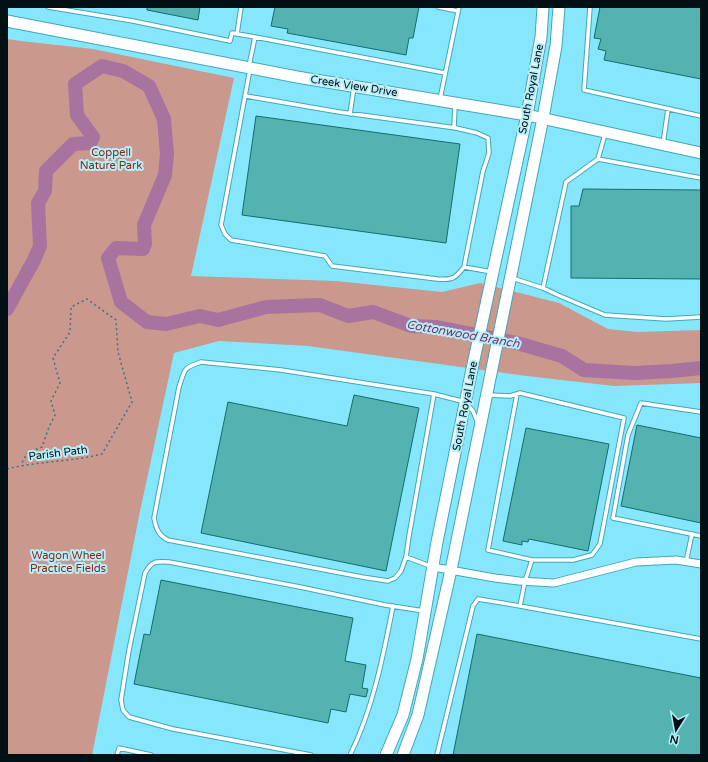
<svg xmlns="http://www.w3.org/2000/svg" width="708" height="762" font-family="'Varela Round',sans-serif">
  <rect width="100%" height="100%" fill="#86e7fc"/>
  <path fill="#ca988d" d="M7 39 21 41 93 49 234 78 191 276 336 281 442 292 480 283 559 303 608 329 637 332 701 330V383L614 386 527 376 308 346 219 341 174 353 139 516 92 755H7Z"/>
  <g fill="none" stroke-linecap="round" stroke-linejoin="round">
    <path stroke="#a9739f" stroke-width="14" d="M7 309 34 260 40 246 38 203 45 191 46 171 73 144 90 143 93 137 77 115 75 84 102 66 123 71 149 86 164 119 167 154 165 175 144 225 145 244 143 249 116 248 108 258 121 302 147 322 166 324 200 316 218 320 266 307 320 305 348 316 373 312 411 326 437 327 517 343 562 356 584 370 635 373 672 371 701 368"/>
  </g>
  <path fill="#53b3b1" stroke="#166c6b" d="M147 7H200L198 20 147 10Z
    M275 7H419L413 38H409L406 55 287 33 288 29 271 26Z
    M600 7H701V79L604 60 606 51 598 49 601 39 594 38Z
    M256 116 460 144 446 243 242 215Z
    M583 189 701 190V279L571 278V206H579Z
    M354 395 419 408 386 571 201 533 228 402 347 426Z
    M637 425 701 438V523L621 506Z
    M526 428 609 444 588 551 529 539 528 542 522 541V545L503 541Z
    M161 580 353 618 345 661 366 665 362 688 368 689 366 697 350 694 346 712 331 709 328 723 134 684 144 634 150 635Z
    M477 634 701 678V755H453Z"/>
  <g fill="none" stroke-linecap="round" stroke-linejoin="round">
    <defs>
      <path id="lane" d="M48 7 133 21 230 41 232 33 255 37 249 66
        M438 7 458 11
        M590 7 584 90 701 116
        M237 34 241 7
        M255 37 445 73
        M250 69 221 225 225 234 231 240 325 256 332 266 437 279C452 280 455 279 464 267L492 272
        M246 96 339 112 456 128 477 133 488 138 489 153 483 171 464 267
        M440 99 459 7
        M350 114 354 87
        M454 128 455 105
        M663 144 668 109
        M598 159 701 178
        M512 278 543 288 560 296 605 315 666 319 701 317
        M543 288 566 182 598 159 605 134
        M517 394 488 550 532 560
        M701 412 641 403 628 435 613 518 701 536
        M406 557 409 536 434 394
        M686 562 692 534
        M430 566 406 557 401 571 395 578 388 581 362 577 168 540C158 535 156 528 154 518L179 387C185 369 183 368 201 362L281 370 434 394 465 402 473 411 477 421
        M520 606 701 639
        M117 755 119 748 151 755
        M311 755 173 729 129 717 123 710 121 700 129 650 145 573C152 561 155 561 169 562L300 587 385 605 424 611
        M350 755C373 709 383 657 393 606
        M437 755 473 606 478 599 520 606 525 581 532 560H573L592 555 600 544 624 418 520 393 510 396 488 395"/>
      <path id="street" d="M433 567 495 578 519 581 554 583 636 562 676 560 701 564"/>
      <path id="secondary" d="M7 21 297 77 527 115 701 153
        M386 755 403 715 417 659 437 542 472 369 527 115 541 37 543 7
        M403 755 418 715 451 570 543 118 556 46 559 7"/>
    </defs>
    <use href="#lane" stroke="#42a6ba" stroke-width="5.5"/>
    <use href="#street" stroke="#42a6ba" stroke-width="9"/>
    <use href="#secondary" stroke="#42a6ba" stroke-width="13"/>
    <path stroke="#3e737f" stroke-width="1.5" stroke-dasharray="2 3" stroke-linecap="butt" d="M7 469C38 461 71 462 102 454L132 402 118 352 116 320 87 299 71 307 70 332 53 358 60 383 51 401 55 415 49 427 42 447 27 453 21 465"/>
    <use href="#lane" stroke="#fff" stroke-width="3.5"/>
    <use href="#street" stroke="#fff" stroke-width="7"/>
    <use href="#secondary" stroke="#fff" stroke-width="11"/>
  </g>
  <g text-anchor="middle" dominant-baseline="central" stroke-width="4" stroke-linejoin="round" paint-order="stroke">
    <g font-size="11" fill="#001014" stroke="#b7eefa">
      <text transform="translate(354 86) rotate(9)">Creek View Drive</text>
      <text transform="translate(531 89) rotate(-79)">South Royal Lane</text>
      <text transform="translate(465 406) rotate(-79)">South Royal Lane</text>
      <text transform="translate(58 453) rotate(-7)">Parish Path</text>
    </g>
    <g font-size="11" fill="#7f2a19" stroke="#b7eefa">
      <text x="111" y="152">Coppell<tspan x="111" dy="13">Nature Park</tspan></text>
      <text x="68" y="555">Wagon Wheel<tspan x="68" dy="13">Practice Fields</tspan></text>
    </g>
    <g font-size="12" font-style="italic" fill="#74316b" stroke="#b7eefa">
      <text transform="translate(463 334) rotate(10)">Cottonwood Branch</text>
    </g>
  </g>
  <rect width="708" height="762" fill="none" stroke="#001014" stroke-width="16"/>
  <g transform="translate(676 730) rotate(191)" stroke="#b7eefa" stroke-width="3" paint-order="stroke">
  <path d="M0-3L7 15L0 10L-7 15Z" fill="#001014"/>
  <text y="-6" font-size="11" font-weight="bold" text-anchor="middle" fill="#001014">N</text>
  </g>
</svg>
